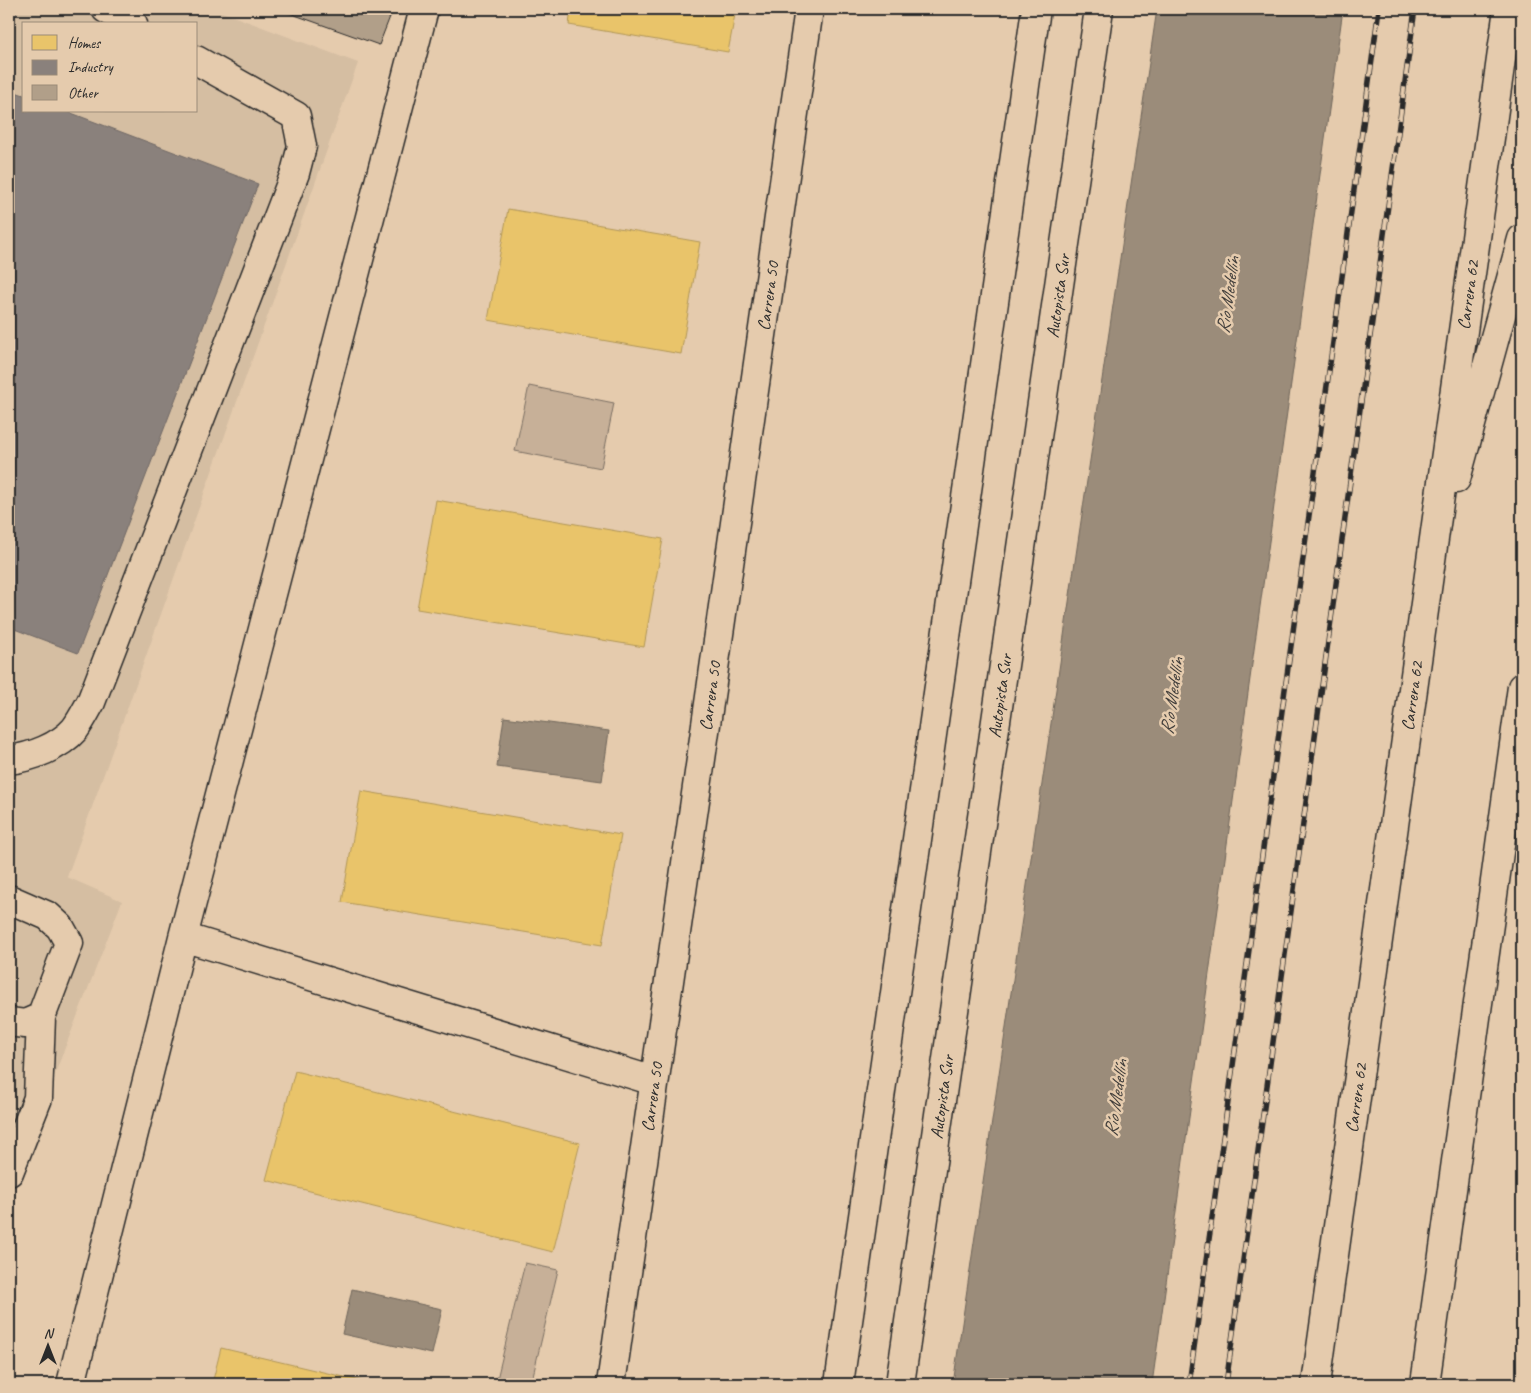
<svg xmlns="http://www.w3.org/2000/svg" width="1531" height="1393" font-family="Caveat,sans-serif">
  <rect width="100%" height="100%" fill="#e5cbad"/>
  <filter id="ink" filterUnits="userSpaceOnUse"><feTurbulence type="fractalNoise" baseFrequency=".02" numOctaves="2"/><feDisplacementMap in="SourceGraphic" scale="10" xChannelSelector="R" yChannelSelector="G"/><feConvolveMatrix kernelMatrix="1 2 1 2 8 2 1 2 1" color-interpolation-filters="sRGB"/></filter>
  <g filter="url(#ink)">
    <path fill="#d5bea2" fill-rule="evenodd" d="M9 9H214L358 63 67 877 122 901 9 1192ZM24 24H196V111H24Z"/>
    <path fill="#c7b098" stroke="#796e62" d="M529 386 614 403 601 468 515 451Z
      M525 1263 558 1270 531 1384H519L497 1379Z"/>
    <path fill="#9b8c7a" stroke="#6e655a" d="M1157 9H1343L1152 1384H953Z
      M504 717 609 731 602 781 497 767Z
      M352 1289 442 1309 432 1354 342 1334Z"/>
    <path fill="#e9c46a" stroke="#b09657" d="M571 9H736L728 52 569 25Z
      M508 209 700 242 681 354 488 320Z
      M436 500 663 539 644 647 417 609Z
      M361 791 621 835 602 945 342 902Z
      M295 1071 580 1143 553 1252 266 1180Z
      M221 1348 374 1384H212Z"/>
    <path fill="#8a817c" stroke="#6e6764" d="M9 9H17L9 30Z
      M9 90 24 95V111H66L258 184 78 653 9 627Z"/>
    <path fill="#b19f89" stroke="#2b2b2b" d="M278 9H393L379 45Z"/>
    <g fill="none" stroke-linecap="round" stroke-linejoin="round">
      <defs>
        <path id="minor" d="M106 9 133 24
          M9 760C32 757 59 747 75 729 81 721 86 711 91 702L295 173 302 146 296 116 196 60
          M9 899 48 916 60 927 69 943 41 1017 25 1024 9 1022
          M183 937 654 1081
          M9 1172 38 1098 41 1017
          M71 1384 183 937 424 9
          M611 1384 809 9"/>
        <path id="highway" d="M1456 479 1522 239
          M839 1384 1036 9
          M900 1384 1099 9
          M1316 1384 1508 9
          M1425 1384 1522 687"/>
      </defs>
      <use href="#minor" stroke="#2b2b2b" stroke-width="31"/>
      <use href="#highway" stroke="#2b2b2b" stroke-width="31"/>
      <use href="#minor" stroke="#e5cbad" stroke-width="28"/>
      <use href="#highway" stroke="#e5cbad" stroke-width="28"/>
      <defs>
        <path id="rail" d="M1189 1384 1379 9
          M1226 1384 1415 9"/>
      </defs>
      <use href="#rail" stroke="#2b2b2b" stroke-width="5.5"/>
      <use href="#rail" stroke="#e5cbad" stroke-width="4" stroke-dasharray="11" stroke-linecap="butt"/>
    </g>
  </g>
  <g text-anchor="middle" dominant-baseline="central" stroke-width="5" stroke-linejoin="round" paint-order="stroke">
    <g font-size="18" fill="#2b2b2b" stroke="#e5cbad">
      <text transform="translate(1468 295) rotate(-82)">Carrera 62</text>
      <text transform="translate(768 296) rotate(-82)">Carrera 50</text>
      <text transform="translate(1058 296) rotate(-82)">Autopista Sur</text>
      <text transform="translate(710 696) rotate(-82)">Carrera 50</text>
      <text transform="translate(1000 696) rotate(-82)">Autopista Sur</text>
      <text transform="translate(1412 696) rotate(-82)">Carrera 62</text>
      <text transform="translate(652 1097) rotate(-82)">Carrera 50</text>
      <text transform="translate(942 1097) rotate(-82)">Autopista Sur</text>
      <text transform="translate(1356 1098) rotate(-82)">Carrera 62</text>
    </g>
    <g font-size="19" font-style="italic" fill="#413e3b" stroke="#e5cbad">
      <text transform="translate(1228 295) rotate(-82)">Río Medellín</text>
      <text transform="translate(1172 696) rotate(-82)">Río Medellín</text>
      <text transform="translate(1116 1098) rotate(-82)">Río Medellín</text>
    </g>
  </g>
  <rect width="1531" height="1393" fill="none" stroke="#e5cbad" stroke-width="30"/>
  <rect x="15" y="15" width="1501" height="1363" fill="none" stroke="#2b2b2b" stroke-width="2" filter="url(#ink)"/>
  <rect x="22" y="22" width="175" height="90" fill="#e5cbad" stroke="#9b8b79"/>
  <rect x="32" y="35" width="25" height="15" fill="#e9c46a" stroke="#9b8b79"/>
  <text x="68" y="48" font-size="15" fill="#2b2b2b">Homes</text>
  <rect x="32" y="60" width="25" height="15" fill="#8a817c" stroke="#9b8b79"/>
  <text x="68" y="72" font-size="15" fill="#2b2b2b">Industry</text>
  <rect x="32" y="85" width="25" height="15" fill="#b19f89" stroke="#9b8b79"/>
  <text x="68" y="98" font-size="15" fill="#2b2b2b">Other</text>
  <g transform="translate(48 1346)" stroke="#e5cbad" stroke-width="4" paint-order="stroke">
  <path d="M0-4L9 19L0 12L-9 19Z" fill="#2b2b2b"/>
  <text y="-8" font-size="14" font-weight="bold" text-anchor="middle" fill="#2b2b2b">N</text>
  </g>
</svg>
